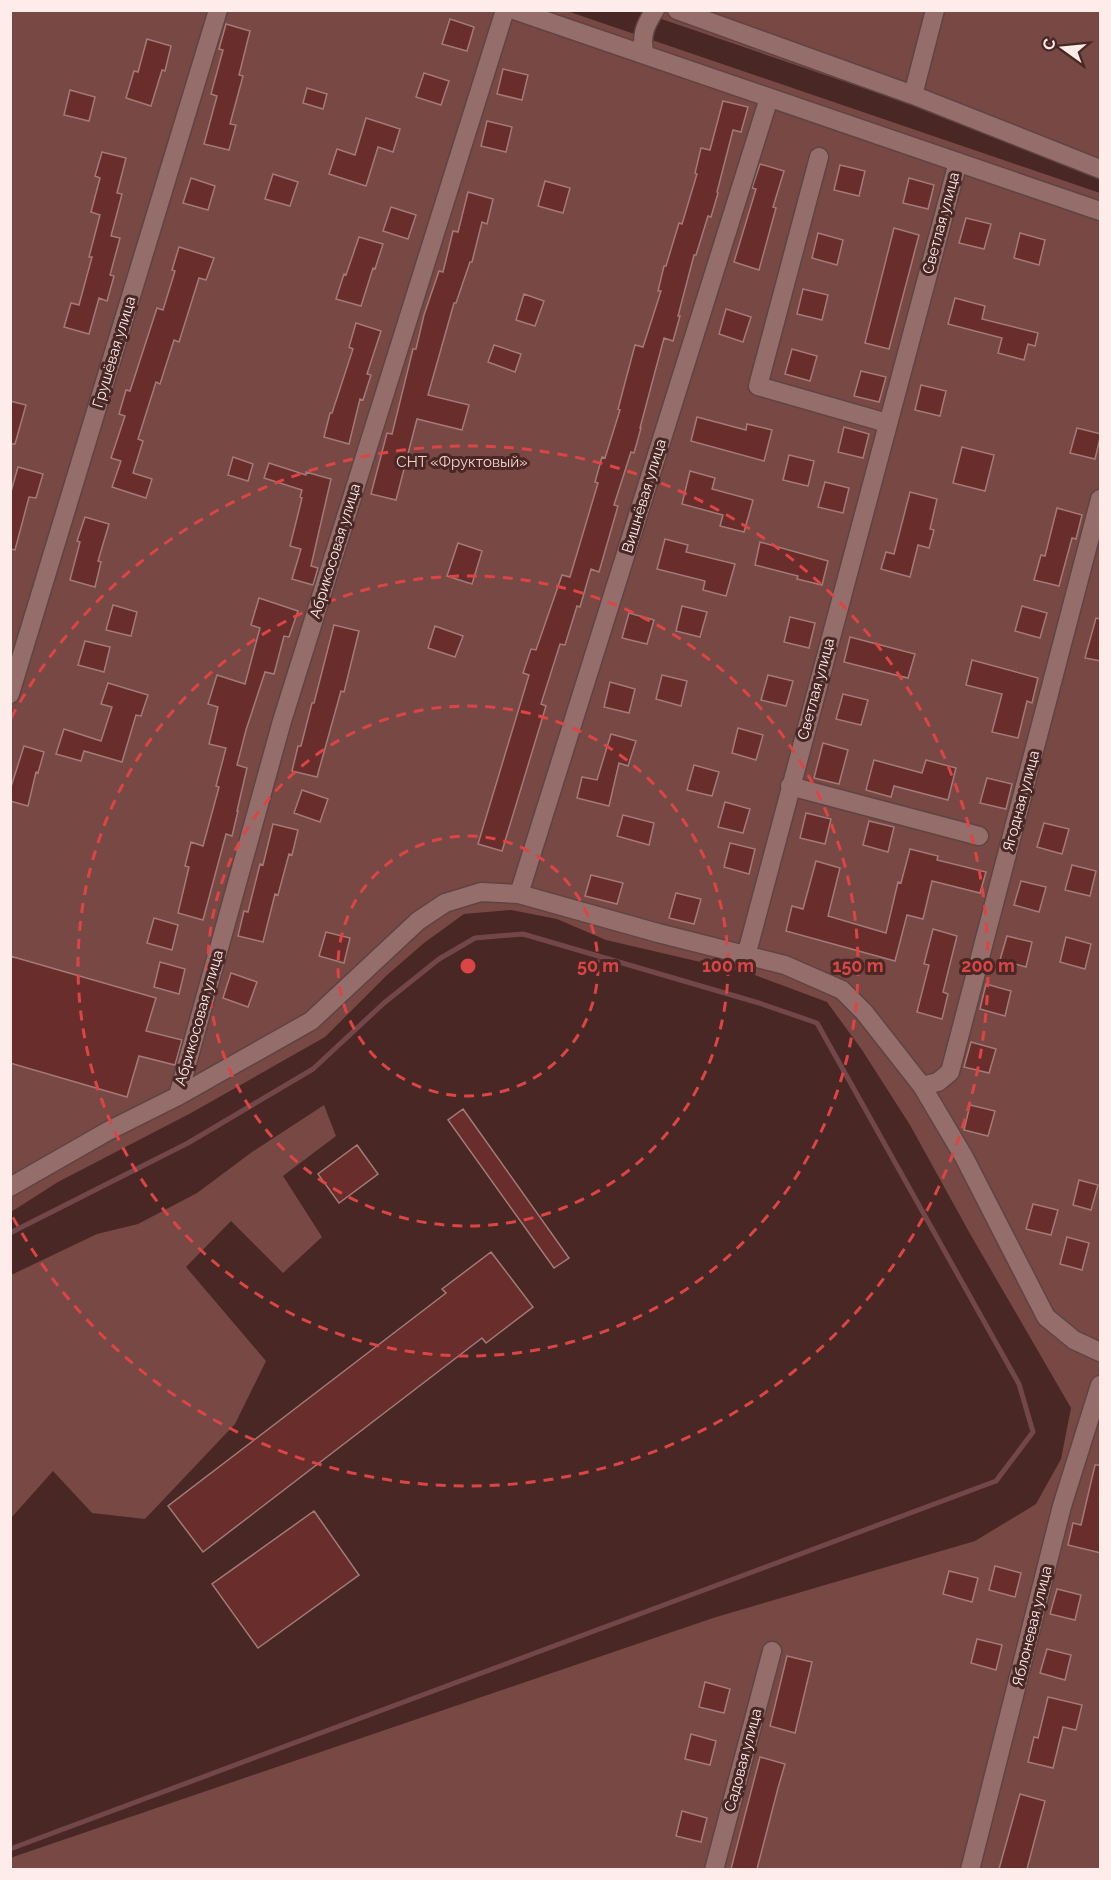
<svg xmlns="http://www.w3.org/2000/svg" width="1111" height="1880" font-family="Raleway,sans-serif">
  <rect width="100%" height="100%" fill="#482725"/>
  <path fill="#784845" d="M11 11H567L1100 193V1869L11 1870 10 1858 713 1618 975 1541 1036 1504 1061 1459 1071 1408 969 1232 910 1125 862 1050 827 1002 752 974 606 940 557 919 511 910 464 914 424 943 386 976 325 1037 191 1113 58 1182 11 1212Z
    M638 11H1100V169Z
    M324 1105 336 1136 283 1176 322 1237 283 1273 231 1221 186 1267 266 1361 235 1424 145 1519 92 1513 53 1471 11 1518V1275L97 1234 138 1224 197 1193 252 1152Z"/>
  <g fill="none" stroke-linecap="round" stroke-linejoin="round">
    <path stroke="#734749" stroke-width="5" d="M10 1233 188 1143 313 1069 384 1003 439 959 475 938 523 934 759 1003 817 1023 1019 1384 1033 1432 996 1481 10 1849"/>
  </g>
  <path fill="#692d2b" stroke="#a27b78" stroke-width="1.5" d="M450 19 474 27 467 51 442 44Z
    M226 24 250 31 239 75 243 76 230 124 236 125 229 150 204 144 217 96 211 94 223 50 219 49Z
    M147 39 171 46 165 71 162 70 151 106 126 98 134 71 138 72Z
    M503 69 528 75 522 100 497 94Z
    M424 73 449 81 441 105 416 97Z
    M307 88 327 94 323 109 303 103Z
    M70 90 95 97 89 121 64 115Z
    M723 101 748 107 741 132 733 130 717 192 718 193 711 217 708 216 696 255H694L678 316H680L673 341 664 338 640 428H641L634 453 631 452 614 505 618 506 599 572 591 569 580 607 577 606 565 645 560 644 541 704 546 706 502 851 478 844 529 675 523 673 531 649 536 650 562 575 570 577 598 483 595 482 602 457 605 458 620 410 618 409 635 345 643 347 661 291H658L664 266H666L679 223 682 224 697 174 695 173 701 148 710 150Z
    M366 118 400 129 393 152 378 147 366 186 329 174 337 149 355 155Z
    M487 121 512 127 506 152 481 146Z
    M102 152 126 158 117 193 122 194 111 236 120 238 110 275 114 276 107 301 99 298 89 334 64 327 71 303 79 305 92 257H89L100 215 91 212 100 178 95 176Z
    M760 164 784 171 773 207 776 208 759 270 734 262 756 189 752 188Z
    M840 165 865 171 859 196 834 190Z
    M273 174 298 182 290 206 265 199Z
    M191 178 215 186 208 210 183 203Z
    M909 178 934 185 928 209 903 203Z
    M545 181 570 188 563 213 538 206Z
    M468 192 493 199 487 224 482 222 472 262H470L456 303H454L428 395 469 405 462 430 417 419 396 500 371 494 387 433 392 434 413 349H416L424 315 439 271 443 272 453 231 458 232Z
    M391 207 416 215 408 239 383 231Z
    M966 218 991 224 984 249 959 243Z
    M894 228 919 235 889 349 865 343Z
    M818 233 843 240 837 265 812 258Z
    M1020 233 1045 240 1039 265 1014 258Z
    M359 237 383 244 375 269 373 268 361 306 336 299 344 274 346 275Z
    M179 247 214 258 206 280 199 278 179 342 174 340 160 384 156 382 138 439 143 441 133 473 152 479 146 498 112 487 121 461 111 458 125 416 119 414 126 390 130 391 157 308 163 310 175 271 172 270Z
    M803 289 828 295 822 320 797 314Z
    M524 294 544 301 535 326 516 320Z
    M955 298 985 306 982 319 1038 333 1035 346 1028 344 1024 360 998 353 1002 338 948 324Z
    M726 309 751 317 743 342 719 334Z
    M356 323 381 331 367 374 371 375 363 400 360 399 349 444 324 437 330 413H332L353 349 349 347Z
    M494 345 521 354 515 372 488 362Z
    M792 349 817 356 810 381 785 374Z
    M861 371 886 377 879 402 854 396Z
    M921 385 946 391 940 416 915 410Z
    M10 401 26 405 15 444H10Z
    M697 417 746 430 747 424 772 430 764 461 691 441Z
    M844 427 869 434 863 458 838 452Z
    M1077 428 1101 434 1095 459 1070 453Z
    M962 447 994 455 985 491 953 483Z
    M789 455 814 461 808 486 783 480Z
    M233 457 253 464 248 481 228 475Z
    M269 463 306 475V472L331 479 311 566 318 568 313 585 292 579 301 549 290 546 302 498 300 497 302 490 264 478Z
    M18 467 43 474 36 498 29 497 15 550 10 549V495Z
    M690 471 715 478 712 489 753 500 744 532 720 526 723 515 682 504Z
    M825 482 849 488 843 513 818 507Z
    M910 492 937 499 930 529 934 530 929 548 918 545 910 577 881 569 886 552 894 554Z
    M1057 508 1082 515 1076 539 1072 538 1059 586 1034 580 1041 555 1045 556Z
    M85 517 109 524 98 561 101 562 95 587 70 580 80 542 77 541Z
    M665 539 688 545 686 552 735 564 726 596 703 590 705 581 657 569Z
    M760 542 828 561 822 585 797 579 798 576 755 565Z
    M458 543 482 551 472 584 447 576Z
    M259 598 298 611 289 637 284 636 274 674 265 672 246 730 237 765 247 768 237 811H238L232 836 226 834 203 920 178 913 189 867 185 866 191 842 203 846 219 787 216 786 226 748 209 744 218 707 208 704 217 675 245 684 260 628 251 625Z
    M113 605 137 612 131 636 106 630Z
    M682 606 707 612 700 637 676 631Z
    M1022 606 1047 613 1040 638 1015 631Z
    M629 613 654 620 647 644 622 638Z
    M790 617 815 623 809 648 784 642Z
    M1096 618 1101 619V661L1085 658Z
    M334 625 359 631 344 692 341 691 317 777 292 771 298 746H301L312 703H314Z
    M435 626 463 636 455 657 428 648Z
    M850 637 915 654 908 678 844 662Z
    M85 641 110 647 104 672 78 665Z
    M972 660 1038 678 1032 703 1027 701 1018 738 992 732 1002 694 966 685Z
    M662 675 687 681 681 706 656 699Z
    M768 675 793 681 786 706 761 700Z
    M610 682 635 689 629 713 604 707Z
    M108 683 148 695 141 716 136 715 122 762 84 751 81 761 56 754 64 729 101 741 112 707 101 704Z
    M843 694 868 700 861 725 836 719Z
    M738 728 763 735 756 760 732 753Z
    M611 734 636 741 628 766 619 763 609 806 577 798 582 777 597 780Z
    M823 743 848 750 839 784 814 778Z
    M24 746 44 752 38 773 36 772 28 806 10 801V790Z
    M874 760 922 773 926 760 956 768 948 800 894 786 891 797 866 790Z
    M694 765 719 772 712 796 687 790Z
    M987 778 1012 784 1006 809 980 803Z
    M302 790 328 799 320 822 294 813Z
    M725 802 750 809 743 833 718 827Z
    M806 813 831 819 825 844 800 838Z
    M623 815 654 823 649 845 617 836Z
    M869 821 894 827 888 852 863 845Z
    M1044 823 1069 829 1062 854 1037 847Z
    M273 824 298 830 292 855 289 854 278 895 275 894 263 942 238 936 244 911 248 912 260 864 263 865Z
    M730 843 755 849 749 874 724 867Z
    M910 849 938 856 937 860 986 872 980 893 932 881 923 919 907 915 895 961 786 931 792 906 803 909 816 861 840 868 828 916 886 933 898 882 901 883Z
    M1072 865 1096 871 1090 896 1065 890Z
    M591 875 623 883 617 904 585 896Z
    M1021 881 1046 887 1039 912 1014 905Z
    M676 893 701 899 694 924 669 918Z
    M154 918 178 925 172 950 147 943Z
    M933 929 957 936 943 992 948 994 942 1019 917 1012 929 965 924 964Z
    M326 932 350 938 344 963 319 956Z
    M1007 936 1032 942 1026 967 1000 960Z
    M1066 937 1091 944 1085 969 1060 962Z
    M10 956 156 998 146 1031 182 1040 175 1065 139 1056 127 1097 10 1063Z
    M160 962 185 969 179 994 154 987Z
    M231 973 257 982 248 1007 223 998Z
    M986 984 1011 991 1005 1016 980 1009Z
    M971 1042 996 1049 989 1073 964 1067Z
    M970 1105 995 1111 988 1136 964 1130Z
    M463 1109 569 1258 554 1268 448 1120Z
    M357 1145 378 1174 339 1203 318 1174Z
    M1079 1180 1098 1185 1091 1210 1073 1205Z
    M1033 1204 1058 1210 1051 1235 1026 1229Z
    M1067 1237 1089 1243 1082 1270 1060 1264Z
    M491 1252 533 1307 486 1343 482 1338 203 1552 168 1506 446 1293 442 1289Z
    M1095 1465H1101V1553L1068 1545 1073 1523 1081 1525Z
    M314 1511 359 1575 258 1648 212 1584Z
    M995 1566 1021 1573 1015 1597 989 1590Z
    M949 1571 978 1578 972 1602 943 1594Z
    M1057 1589 1081 1595 1075 1620 1050 1614Z
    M977 1639 1002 1645 996 1670 971 1663Z
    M1047 1649 1071 1655 1065 1680 1040 1673Z
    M787 1656 812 1662 795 1733 770 1726Z
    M705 1682 730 1689 724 1713 699 1707Z
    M1048 1697 1082 1705 1076 1730 1063 1727 1053 1768 1028 1762 1034 1737 1038 1738Z
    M691 1734 716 1741 710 1765 685 1759Z
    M760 1757 785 1764 778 1788 757 1869H731Z
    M1020 1794 1045 1801 1027 1869H999Z
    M682 1811 707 1818 701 1842 676 1836Z"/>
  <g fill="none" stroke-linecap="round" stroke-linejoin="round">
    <defs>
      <path id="minor" d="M514 10 1100 211
        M677 10 913 95 1100 169
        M645 55C640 37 645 25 655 10
        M913 95 935 10
        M819 157 758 386 887 423
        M10 694 218 10
        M790 786 979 836
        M519 894 769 98
        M746 956 958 162
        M922 1086 938 1082 950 1072 1100 499
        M178 1096 282 721 505 10
        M10 1187 108 1131 178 1096 311 1021 418 921 445 903 481 892 519 894 658 933 785 965 842 990 864 1012 922 1086 964 1157 1046 1317 1074 1340 1100 1352
        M714 1870 772 1651
        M970 1870 1062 1506 1100 1385"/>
    </defs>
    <use href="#minor" stroke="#5e4443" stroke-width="21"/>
    <use href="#minor" stroke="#956e6b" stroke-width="18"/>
  </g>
  <g fill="none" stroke="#dc4545" stroke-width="3" stroke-dasharray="10 8">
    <circle cx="468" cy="966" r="130"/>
    <circle cx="468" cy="966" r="260"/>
    <circle cx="468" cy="966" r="390"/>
    <path d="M11 718A520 520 0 1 1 11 1214"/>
  </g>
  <g text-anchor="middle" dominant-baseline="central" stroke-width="6" stroke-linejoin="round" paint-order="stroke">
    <g font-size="15" fill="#feeceb" stroke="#482725">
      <text transform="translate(941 223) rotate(-75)">Светлая улица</text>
      <text transform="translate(114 352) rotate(-73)">Грушёвая улица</text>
      <text transform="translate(644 496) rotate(-73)">Вишнёвая улица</text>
      <text transform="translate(335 551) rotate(-73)">Абрикосовая улица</text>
      <text transform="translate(816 689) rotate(-75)">Светлая улица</text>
      <text transform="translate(1021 801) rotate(-75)">Ягодная улица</text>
      <text transform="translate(199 1018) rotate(-74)">Абрикосовая улица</text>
      <text transform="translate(1032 1626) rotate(-76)">Яблоневая улица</text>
      <text transform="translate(743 1760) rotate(-75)">Садовая улица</text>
    </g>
    <g font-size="15" fill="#fad1cd" stroke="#482725">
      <text x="462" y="462">СНТ «Фруктовый»</text>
    </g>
  </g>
  <circle cx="468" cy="966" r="9" fill="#dc4545" stroke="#482725" stroke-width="3"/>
  <g font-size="18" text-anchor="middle" font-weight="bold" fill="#dc4545" stroke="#482725" stroke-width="6" stroke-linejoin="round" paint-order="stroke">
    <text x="598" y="972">50 m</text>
    <text x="728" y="972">100 m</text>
    <text x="858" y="972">150 m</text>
    <text x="988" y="972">200 m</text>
  </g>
  <rect width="1111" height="1880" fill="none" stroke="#feeceb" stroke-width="24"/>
  <g transform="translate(1063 48) rotate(285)" stroke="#482725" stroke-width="4.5" paint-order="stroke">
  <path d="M0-4.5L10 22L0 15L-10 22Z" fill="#feeceb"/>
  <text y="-9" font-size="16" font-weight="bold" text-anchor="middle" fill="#feeceb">С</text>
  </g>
</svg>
